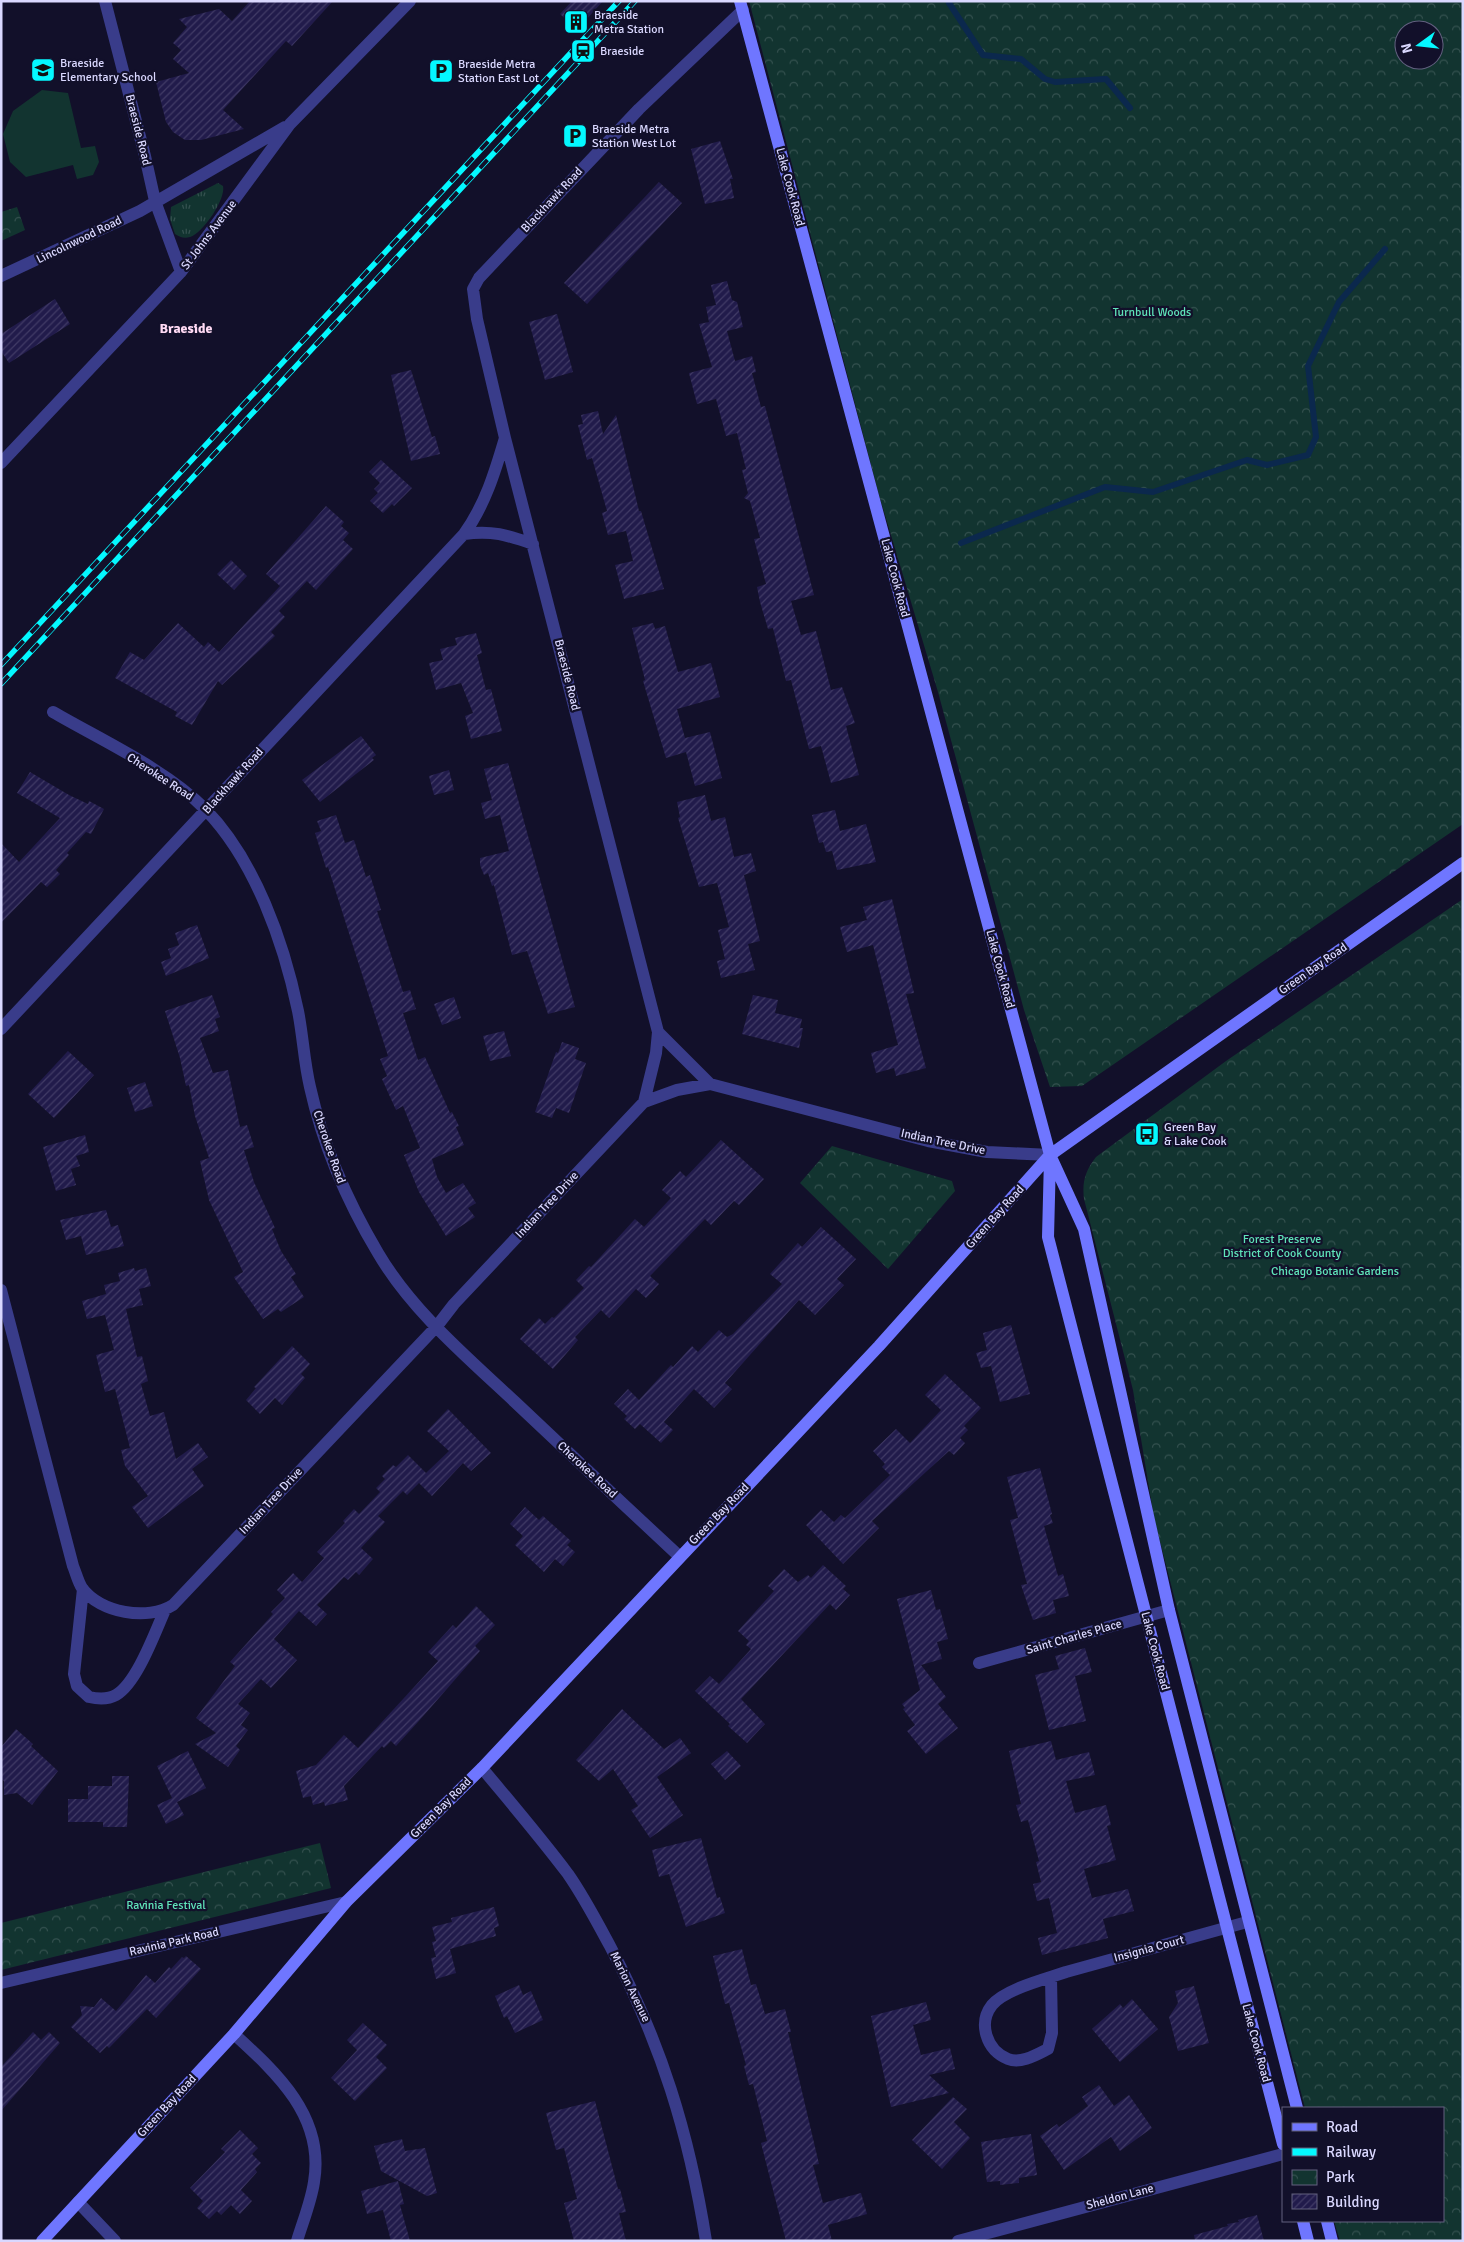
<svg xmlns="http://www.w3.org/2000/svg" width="1464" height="2242" font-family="Signika,sans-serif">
  <defs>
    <pattern id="grass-tufts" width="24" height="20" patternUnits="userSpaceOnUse" patternTransform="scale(1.25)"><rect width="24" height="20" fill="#123430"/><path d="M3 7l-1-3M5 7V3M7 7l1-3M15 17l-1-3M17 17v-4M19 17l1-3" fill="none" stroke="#34514f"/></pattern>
    <pattern id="park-crowns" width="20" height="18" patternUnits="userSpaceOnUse" patternTransform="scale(1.25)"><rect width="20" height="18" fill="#123430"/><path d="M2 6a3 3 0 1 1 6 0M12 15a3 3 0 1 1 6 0" fill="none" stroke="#34514f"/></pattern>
    <pattern id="building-hatch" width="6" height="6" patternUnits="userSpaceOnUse" patternTransform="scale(1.25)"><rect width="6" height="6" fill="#211b4b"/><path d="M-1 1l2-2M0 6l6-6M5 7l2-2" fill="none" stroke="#413b66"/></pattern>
  </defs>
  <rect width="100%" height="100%" fill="#12102a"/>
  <path fill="url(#grass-tufts)" d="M218 183 223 186C226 199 203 233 190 237 184 239 180 237 175 234L170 219 171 207Z"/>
  <path fill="url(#park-crowns)" fill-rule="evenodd" d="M749 1H1463V824L1082 1086 1050 1087 1024 1010 938 692 879 495ZM1404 30H1434V60H1404Z
    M17 207 25 230 1 241V212Z
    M1463 899V2241H1340L1334 2221H1443V2108H1305L1154 1518 1133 1390 1084 1199C1082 1182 1085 1171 1096 1157L1226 1061Z
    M832 1146 952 1181 955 1191 888 1269 800 1183Z
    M320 1843 331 1888 1 1970V1923Z"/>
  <path fill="#123430" d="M42 90 68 93 81 148 95 146 99 162 93 175 77 179 73 165 26 177 10 162 3 134 13 111Z"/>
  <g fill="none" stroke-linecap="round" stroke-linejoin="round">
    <path stroke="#0b284d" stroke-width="6" d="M949 3 983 55 1021 59 1045 79 1055 82 1106 79 1130 108
      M961 543 1105 487 1153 492 1247 460 1267 465 1308 455 1316 437 1308 366 1339 302 1385 249"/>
  </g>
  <path fill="url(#building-hatch)" d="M250 1H333L292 46 286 41 223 110 244 129 201 140H185L173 132 166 122 156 82 189 73 173 59 181 50 173 43 187 27 179 19 219 9 232 21Z
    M572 1H603L577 30 560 14Z
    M720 141 733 179H730L734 198 705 204 691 149Z
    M659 182 682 203 587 304 564 283Z
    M727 281 732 300 737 302 743 327 727 331 735 361 752 356 756 372 752 373 761 407 765 406 814 595 791 601 801 635 816 631 831 690 842 687 855 723 846 726 859 775 831 783 821 746 809 749 791 680 786 681 773 628 768 629 760 602 757 587 766 584 754 539 760 538 750 501 744 498 748 493 742 470 746 469 737 433 726 436 716 399 697 404 689 373 712 367 699 324 709 322 706 307 716 305 711 285Z
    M55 299 70 324 9 363 1 351V334Z
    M557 314 573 372 545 380 529 322Z
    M411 370 432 437 435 436 440 454 411 461 391 375Z
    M598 411 603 434 616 415 639 511H641L664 589 624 599 615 565 633 561 626 531 608 535 602 513 607 511 592 458 587 460 578 425 583 424 581 415Z
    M381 460 412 488 394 506 392 504 383 513 370 501 378 493 374 489 380 483 369 472Z
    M326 506 344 522 341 526 349 533 343 540 353 549 316 590 307 581 279 611 285 617 271 632 275 636 222 685 218 681 192 725 175 716 177 712 115 678 130 652 144 660 178 623 204 647 208 642 219 652 280 586 266 574Z
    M231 560 247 576 234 590 217 574Z
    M653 623 655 629 665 626 678 672 711 663 720 697 677 709 685 738 710 732 722 778 695 786 686 752 666 758 643 681 645 680 632 628Z
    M476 633 482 653 477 655 486 690 491 689 502 731 471 739 465 716 473 713 461 683 436 690 429 663 443 660 440 649 457 645 455 638Z
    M361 736 376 755 372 758 374 760 320 802 302 780Z
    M508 763 575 1007 548 1014 527 951 512 955 494 885 492 886 488 873 484 875 480 865V858L509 851 500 815 485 819 481 803 492 800 484 769Z
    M449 770 454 790 434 795 429 776Z
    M30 772 69 795 88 804 89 801 104 809 91 834 86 832 67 853 69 855 56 870 60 874 47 887 41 882 1 923V843L19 862 60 818 17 793Z
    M705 795 711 821 725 817 734 857 751 853 756 871 744 875 760 941 748 944 755 970 721 978 717 961 725 959 718 930 729 927 717 883 699 887 678 818 680 817 677 802Z
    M835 810 840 831 866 824 876 862 837 870 832 851 826 852 823 842 819 843 812 815Z
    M336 815 345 843 354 840 366 877 370 875 381 910 377 911 403 992 410 990 416 1009 403 1013 418 1060 425 1057 450 1113 452 1112 459 1126 456 1127 464 1145 432 1159 437 1177 446 1193 463 1183 476 1203 468 1208 475 1217 446 1236 419 1192 404 1155 420 1148 403 1106 396 1110 382 1079 387 1076 380 1059 388 1056 328 867 326 868 315 833 321 831 317 821Z
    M892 899 914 993 906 994 926 1068 896 1076 894 1068 876 1073 871 1053 898 1045 873 945 847 952 840 927 867 920 863 907Z
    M197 925 209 958 166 976 161 962 171 958 168 949 179 945 175 933Z
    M212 995 220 1017 215 1019 219 1031 200 1038 213 1073 228 1070 240 1127 247 1125 254 1147 244 1150 254 1182 275 1228 272 1229 281 1251 296 1274 291 1277 304 1297 281 1312 278 1309 263 1319 235 1279 234 1277 243 1272 209 1200 200 1161 209 1158 195 1116 189 1085 186 1086 180 1058 165 1011Z
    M753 995 778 1000 775 1013 802 1019 800 1028H803L799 1048 742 1034Z
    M454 997 461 1018 442 1025 434 1004Z
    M504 1031 511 1056 490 1061 483 1036Z
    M562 1042 579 1048 575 1059 586 1063 569 1113 556 1108 552 1118 535 1112 556 1052 558 1053Z
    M68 1051 94 1075 54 1118 28 1094Z
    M145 1082 153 1106 135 1112 127 1088Z
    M85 1135 89 1152 76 1156 80 1166 71 1169 76 1185 56 1191 43 1147Z
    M721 1140 764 1179 739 1205 734 1201 711 1225 705 1219 650 1276 659 1284 646 1298 636 1289 609 1318 601 1310 575 1337 578 1340 553 1369 520 1339 539 1318 545 1324 552 1317 554 1318 584 1288 576 1280 589 1266 591 1267 635 1219 644 1227 671 1198 662 1190 680 1171 686 1177Z
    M106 1210 111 1227 118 1225 124 1246 86 1255 81 1236 66 1240 60 1220Z
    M821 1227 856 1259 837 1279 844 1285 815 1315 799 1300 725 1383 732 1389 714 1408 694 1389 664 1422 673 1430 661 1443 640 1424 635 1429 624 1419 627 1416 614 1404 628 1389 639 1400 671 1365 673 1367 692 1346 698 1352 719 1330 727 1337 733 1334 782 1284 770 1274 798 1243 802 1247Z
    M134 1268 135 1271 146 1268 151 1286 139 1289 143 1305 126 1309 137 1357 142 1356 148 1381 141 1384 150 1416 164 1412 176 1459 198 1443 208 1457 192 1469 204 1486 148 1528 132 1507 148 1496 125 1466 121 1450 130 1448 115 1389 105 1392 96 1355 114 1350 105 1315 87 1319 82 1301 106 1294 104 1285 120 1281 118 1273Z
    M1011 1325 1030 1394 1000 1402 991 1366 981 1368 976 1353 987 1350 983 1333Z
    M292 1346 310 1364 301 1374 305 1378 282 1405 275 1398 260 1414 246 1400 256 1388 254 1387Z
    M945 1374 981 1408 964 1426 968 1430 960 1438 965 1443 954 1455 949 1451 872 1521 879 1528 843 1564 806 1525 821 1510 834 1522 841 1515 845 1518 890 1475 882 1467 885 1464 873 1451 896 1429 910 1443 941 1410 925 1395Z
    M448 1409 491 1453 471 1471 463 1463 432 1496 419 1483 407 1495 403 1491 378 1516 385 1522 361 1548 373 1559 359 1575 356 1572 348 1580 344 1577 317 1605 327 1614 316 1626 299 1611 274 1639 297 1660 271 1688 261 1679 238 1704 250 1713 241 1725 248 1730 236 1746 240 1750 228 1767 195 1744 216 1733 196 1718 235 1666 230 1662 273 1614 271 1612 285 1598 277 1590 293 1573 302 1582 324 1558 317 1552 345 1523 343 1521 354 1509 359 1514 380 1492 376 1488 385 1479 382 1476 393 1465 396 1467 408 1455 426 1473 449 1451 427 1431Z
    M1040 1468 1052 1514 1050 1515 1053 1523 1044 1526 1058 1576 1063 1574 1069 1596 1053 1600 1056 1613 1033 1620 1021 1585 1027 1584 1010 1520 1018 1518 1007 1477Z
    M525 1507 539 1520 543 1516 571 1541 567 1545 575 1552 563 1566 555 1559 544 1572 515 1545 523 1536 510 1524Z
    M823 1565 846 1586 843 1589 850 1595 836 1610 830 1604 741 1699 765 1724 747 1743 728 1726 730 1724 695 1691 710 1676 719 1684 751 1649 746 1645 749 1641 738 1631 774 1591 768 1586 784 1569 798 1582 808 1575 811 1578Z
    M931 1590 936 1610 940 1609 948 1639 937 1642 942 1659 921 1665 946 1697 938 1704 958 1728 926 1754 907 1731 915 1725 903 1709 905 1708 902 1704 920 1690 897 1599Z
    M476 1606 495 1625 475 1646 480 1651 418 1722 396 1746 391 1741 384 1748 382 1746 344 1786 348 1800 325 1806 324 1802 313 1805 311 1796 303 1798 296 1771 316 1765 344 1735 358 1748 438 1661 428 1652 453 1625 456 1628Z
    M1085 1648 1092 1672 1075 1676 1086 1721 1049 1730 1035 1675 1059 1669 1055 1656Z
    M622 1709 664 1749 680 1738 691 1753 657 1777 683 1815 650 1838 631 1810 638 1806 613 1769 599 1781 576 1760Z
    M16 1729 33 1744 31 1746 58 1771 32 1805 17 1793 4 1795V1781L1 1779V1747Z
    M1051 1741 1056 1760 1089 1752 1095 1775 1066 1781 1075 1813 1106 1805 1111 1825 1107 1826 1116 1860 1084 1869 1092 1898 1128 1889 1134 1911 1103 1919 1108 1938 1042 1955 1038 1938 1057 1933 1049 1898 1037 1901 1033 1884 1041 1882 1036 1862 1039 1861 1028 1820 1021 1822 1016 1805 1021 1804 1009 1751Z
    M188 1751 206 1788 177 1802 184 1815 166 1824 157 1805 172 1798 157 1766Z
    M727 1751 741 1766 725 1780 711 1764Z
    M112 1776H129L127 1827H103V1822H68V1799H88V1786H112Z
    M701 1838 717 1898 720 1897 725 1913 686 1927 669 1874 659 1877 652 1850Z
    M494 1907 499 1926 494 1928 496 1936 450 1949 456 1973 436 1979 431 1958 436 1957 432 1942 436 1941 432 1927 452 1922 451 1918Z
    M742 1949 751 1985 756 1984 765 2014 785 2009 791 2032H788L819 2164 813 2165 823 2203 861 2193 867 2214 828 2225 832 2241H786L761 2143 767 2141 753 2084 749 2085 744 2066 746 2065 729 2003 725 2004 713 1956Z
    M186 1956 201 1969 156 2018 147 2009 109 2048 107 2046 100 2053 71 2027 82 2015 80 2006 94 2007 101 1998 116 2011 146 1975 155 1983 169 1967 171 1969 182 1957 184 1958Z
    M519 1985 523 1995 531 1991 543 2020 515 2033 507 2016 504 2018 495 1996Z
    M1194 1986 1209 2043 1178 2051 1169 2017 1178 2003 1175 1991Z
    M1132 1999 1158 2029 1120 2062 1092 2029 1120 2004 1123 2008Z
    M926 2002 931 2020 913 2025 921 2055 950 2048 955 2069 929 2075 949 2093 891 2107 871 2016Z
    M363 2023 387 2045 376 2057 387 2068 355 2101 331 2078 357 2050 347 2040Z
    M33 2032 41 2040 49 2032 60 2043 1 2111V2067Z
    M1099 2085 1114 2106 1129 2095 1152 2128 1120 2151 1111 2137 1064 2170 1040 2136 1057 2124 1059 2127 1088 2106 1082 2097Z
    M953 2097 967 2109 954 2122 970 2138 942 2169 912 2140Z
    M595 2101 618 2189H620L626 2212 619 2213 626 2241H574L564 2203 577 2199 564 2148 556 2150 546 2113Z
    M240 2130 258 2148 252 2154 261 2163 255 2169 257 2172 241 2190 252 2201 240 2214 231 2205 221 2215 217 2211 209 2219 197 2208 203 2201 190 2188 225 2152 221 2149Z
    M1031 2134 1037 2175 1019 2178V2183L1000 2185V2181L987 2182 981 2142Z
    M402 2139 405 2151 425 2148 437 2193 427 2196 381 2171 374 2146Z
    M398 2181 404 2204 400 2205 410 2241H391L383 2210 367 2214 361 2191Z
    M1257 2215 1264 2241H1195L1194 2235 1228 2226 1227 2224 1239 2222 1238 2220Z"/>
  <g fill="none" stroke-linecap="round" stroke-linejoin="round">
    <path stroke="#393c8a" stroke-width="12" d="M105 1 145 156 155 201 181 272
      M1 276 140 211 285 127
      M1 463 181 272 290 124 410 1
      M464 534C485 505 495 472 505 438
      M53 712C101 740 167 770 205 809 255 860 284 943 298 1011 303 1036 304 1062 310 1087 323 1146 347 1201 378 1253 412 1311 467 1357 515 1402 570 1454 624 1505 679 1556
      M1 1029 464 534C492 530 507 535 533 544
      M658 1032 710 1084
      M644 1102 656 1053 658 1032 505 438 477 319 473 289 479 278 639 109 743 10
      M1 1290 73 1566C76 1573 78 1582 82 1588 100 1613 148 1621 173 1605L437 1326 454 1304 644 1102 677 1090 710 1084 928 1141 987 1152 1050 1155
      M83 1589 74 1674 77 1686 89 1697C98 1699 107 1700 116 1695 137 1683 155 1632 165 1610
      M979 1663 1169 1610
      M482 1768C511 1803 541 1838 568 1874 584 1897 597 1922 610 1946 661 2043 689 2133 706 2241
      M1051 1977 1052 2033 1048 2049C1036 2055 1021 2064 1008 2059 986 2050 978 2023 992 2005 1005 1989 1046 1979 1066 1972L1247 1922
      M1 1983 346 1902
      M234 2034C277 2073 325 2117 314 2182 311 2202 303 2221 297 2241
      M78 2202 115 2241
      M958 2241 1283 2154"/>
    <path stroke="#6f76ff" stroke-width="12" d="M740 1 1050 1155 1084 1229 1169 1610 1297 2108
      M1050 1158 1048 1237 1283 2144
      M1303 2221 1308 2241
      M1327 2221 1332 2241
      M42 2241 234 2034 346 1902 482 1768 879 1346 1050 1155 1463 863"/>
    <defs>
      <path id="rail" d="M1 665 619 1
        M1 684 635 1"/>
    </defs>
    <use href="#rail" stroke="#04f8ff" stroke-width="5.5"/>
    <use href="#rail" stroke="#12102a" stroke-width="4" stroke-dasharray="11" stroke-linecap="butt"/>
  </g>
  <defs>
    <symbol id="building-square" viewBox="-11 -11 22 22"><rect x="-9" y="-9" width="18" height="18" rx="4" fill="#04f8ff" stroke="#12102a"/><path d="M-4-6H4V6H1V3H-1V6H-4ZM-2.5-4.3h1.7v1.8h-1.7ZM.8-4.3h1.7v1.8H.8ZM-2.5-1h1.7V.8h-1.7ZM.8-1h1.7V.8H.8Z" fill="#111"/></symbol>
    <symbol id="station-square" viewBox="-11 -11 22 22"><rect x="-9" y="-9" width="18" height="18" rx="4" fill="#04f8ff" stroke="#12102a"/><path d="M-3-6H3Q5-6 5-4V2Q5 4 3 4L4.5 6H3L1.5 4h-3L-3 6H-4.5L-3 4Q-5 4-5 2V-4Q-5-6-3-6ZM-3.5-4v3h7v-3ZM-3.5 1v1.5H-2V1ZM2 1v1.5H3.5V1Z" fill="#111"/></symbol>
    <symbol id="school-square" viewBox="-11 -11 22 22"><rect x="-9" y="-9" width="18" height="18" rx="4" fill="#04f8ff" stroke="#12102a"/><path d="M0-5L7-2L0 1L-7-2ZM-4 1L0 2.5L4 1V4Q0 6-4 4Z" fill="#111"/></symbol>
    <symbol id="parking-square" viewBox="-11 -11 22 22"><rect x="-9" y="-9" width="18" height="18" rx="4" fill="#04f8ff" stroke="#12102a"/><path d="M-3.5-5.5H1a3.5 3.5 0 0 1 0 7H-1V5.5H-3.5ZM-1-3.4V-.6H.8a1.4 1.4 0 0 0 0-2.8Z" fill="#111"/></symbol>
    <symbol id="bus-square" viewBox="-11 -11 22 22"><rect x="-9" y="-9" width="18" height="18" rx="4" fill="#04f8ff" stroke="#12102a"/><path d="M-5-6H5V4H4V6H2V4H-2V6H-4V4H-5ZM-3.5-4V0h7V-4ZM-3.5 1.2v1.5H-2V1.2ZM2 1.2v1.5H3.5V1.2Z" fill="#111"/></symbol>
  </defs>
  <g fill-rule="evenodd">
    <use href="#building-square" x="562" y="8" width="28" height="28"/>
    <use href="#station-square" x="569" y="37" width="28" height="28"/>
    <use href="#school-square" x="29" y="56" width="28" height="28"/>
    <use href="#parking-square" x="427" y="57" width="28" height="28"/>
    <use href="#parking-square" x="561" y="122" width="28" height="28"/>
    <use href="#bus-square" x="1133" y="1120" width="28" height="28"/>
  </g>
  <g text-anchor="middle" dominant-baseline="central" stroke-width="4.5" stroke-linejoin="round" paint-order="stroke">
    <g font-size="12" fill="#dad8ff" stroke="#12102a" text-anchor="start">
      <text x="594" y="15">Braeside<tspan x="594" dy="14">Metra Station</tspan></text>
      <text x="600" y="51">Braeside</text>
      <text x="60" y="63">Braeside<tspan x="60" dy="14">Elementary School</tspan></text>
      <text x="458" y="64">Braeside Metra<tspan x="458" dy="14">Station East Lot</tspan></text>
      <text x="592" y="129">Braeside Metra<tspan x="592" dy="14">Station West Lot</tspan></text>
      <text x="1164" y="1127">Green Bay<tspan x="1164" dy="14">&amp; Lake Cook</tspan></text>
    </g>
    <g font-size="12" fill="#dad8ff" stroke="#12102a">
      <text transform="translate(138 130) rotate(76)">Braeside Road</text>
      <text transform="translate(790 187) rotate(75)">Lake Cook Road</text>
      <text transform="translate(552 200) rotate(-47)">Blackhawk Road</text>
      <text transform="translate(209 235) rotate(-53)">St Johns Avenue</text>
      <text transform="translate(79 240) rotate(-26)">Lincolnwood Road</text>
      <text transform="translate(895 578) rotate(75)">Lake Cook Road</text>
      <text transform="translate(567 675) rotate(76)">Braeside Road</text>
      <text transform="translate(160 777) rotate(33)">Cherokee Road</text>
      <text transform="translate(233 781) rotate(-48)">Blackhawk Road</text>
      <text transform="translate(1000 969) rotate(75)">Lake Cook Road</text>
      <text transform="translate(1313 969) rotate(-35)">Green Bay Road</text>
      <text transform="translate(943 1142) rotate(12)">Indian Tree Drive</text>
      <text transform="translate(329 1147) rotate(71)">Cherokee Road</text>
      <text transform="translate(547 1205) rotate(-47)">Indian Tree Drive</text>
      <text transform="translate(995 1217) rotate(-48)">Green Bay Road</text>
      <text transform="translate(587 1470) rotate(43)">Cherokee Road</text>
      <text transform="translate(271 1501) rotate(-47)">Indian Tree Drive</text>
      <text transform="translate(719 1514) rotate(-46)">Green Bay Road</text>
      <text transform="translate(1074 1637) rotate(-16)">Saint Charles Place</text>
      <text transform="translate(1155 1651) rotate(75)">Lake Cook Road</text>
      <text transform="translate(441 1808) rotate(-45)">Green Bay Road</text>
      <text transform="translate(174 1942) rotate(-13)">Ravinia Park Road</text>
      <text transform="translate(1149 1949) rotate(-15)">Insignia Court</text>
      <text transform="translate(630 1987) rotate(64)">Marion Avenue</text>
      <text transform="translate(1256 2043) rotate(75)">Lake Cook Road</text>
      <text transform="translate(167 2106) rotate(-47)">Green Bay Road</text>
      <text transform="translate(1120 2197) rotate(-15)">Sheldon Lane</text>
    </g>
    <g font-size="12" fill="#5fe4b9" stroke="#12102a">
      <text x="1152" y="312">Turnbull Woods</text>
      <text x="1282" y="1239">Forest Preserve<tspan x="1282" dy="14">District of Cook County</tspan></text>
      <text x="1335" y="1271">Chicago Botanic Gardens</text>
      <text x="166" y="1905">Ravinia Festival</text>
    </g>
    <g font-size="14" font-weight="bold" fill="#ffdaf4" stroke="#12102a">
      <text x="186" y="328">Braeside</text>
    </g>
  </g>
  <rect width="1464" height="2242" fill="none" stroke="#dad8ff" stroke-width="5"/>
  <rect x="1282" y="2107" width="162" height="115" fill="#12102a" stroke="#62607f"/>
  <rect x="1292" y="2123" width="25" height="8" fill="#6f76ff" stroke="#62607f"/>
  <text x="1326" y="2132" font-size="15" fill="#dad8ff">Road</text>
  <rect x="1292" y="2148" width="25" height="8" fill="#04f8ff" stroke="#62607f"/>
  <text x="1326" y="2157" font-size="15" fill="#dad8ff">Railway</text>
  <rect x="1292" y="2170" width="25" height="15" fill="url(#park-crowns)" stroke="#62607f"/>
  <text x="1326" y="2182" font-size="15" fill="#dad8ff">Park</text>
  <rect x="1292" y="2194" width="25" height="15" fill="url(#building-hatch)" stroke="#62607f"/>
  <text x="1326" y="2207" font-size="15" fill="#dad8ff">Building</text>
  <g transform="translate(1419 45) rotate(255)"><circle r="24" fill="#12102a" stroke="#62607f"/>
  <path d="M0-4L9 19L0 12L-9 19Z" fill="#04f8ff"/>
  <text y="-8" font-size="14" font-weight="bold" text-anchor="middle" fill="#dad8ff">N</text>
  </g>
</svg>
